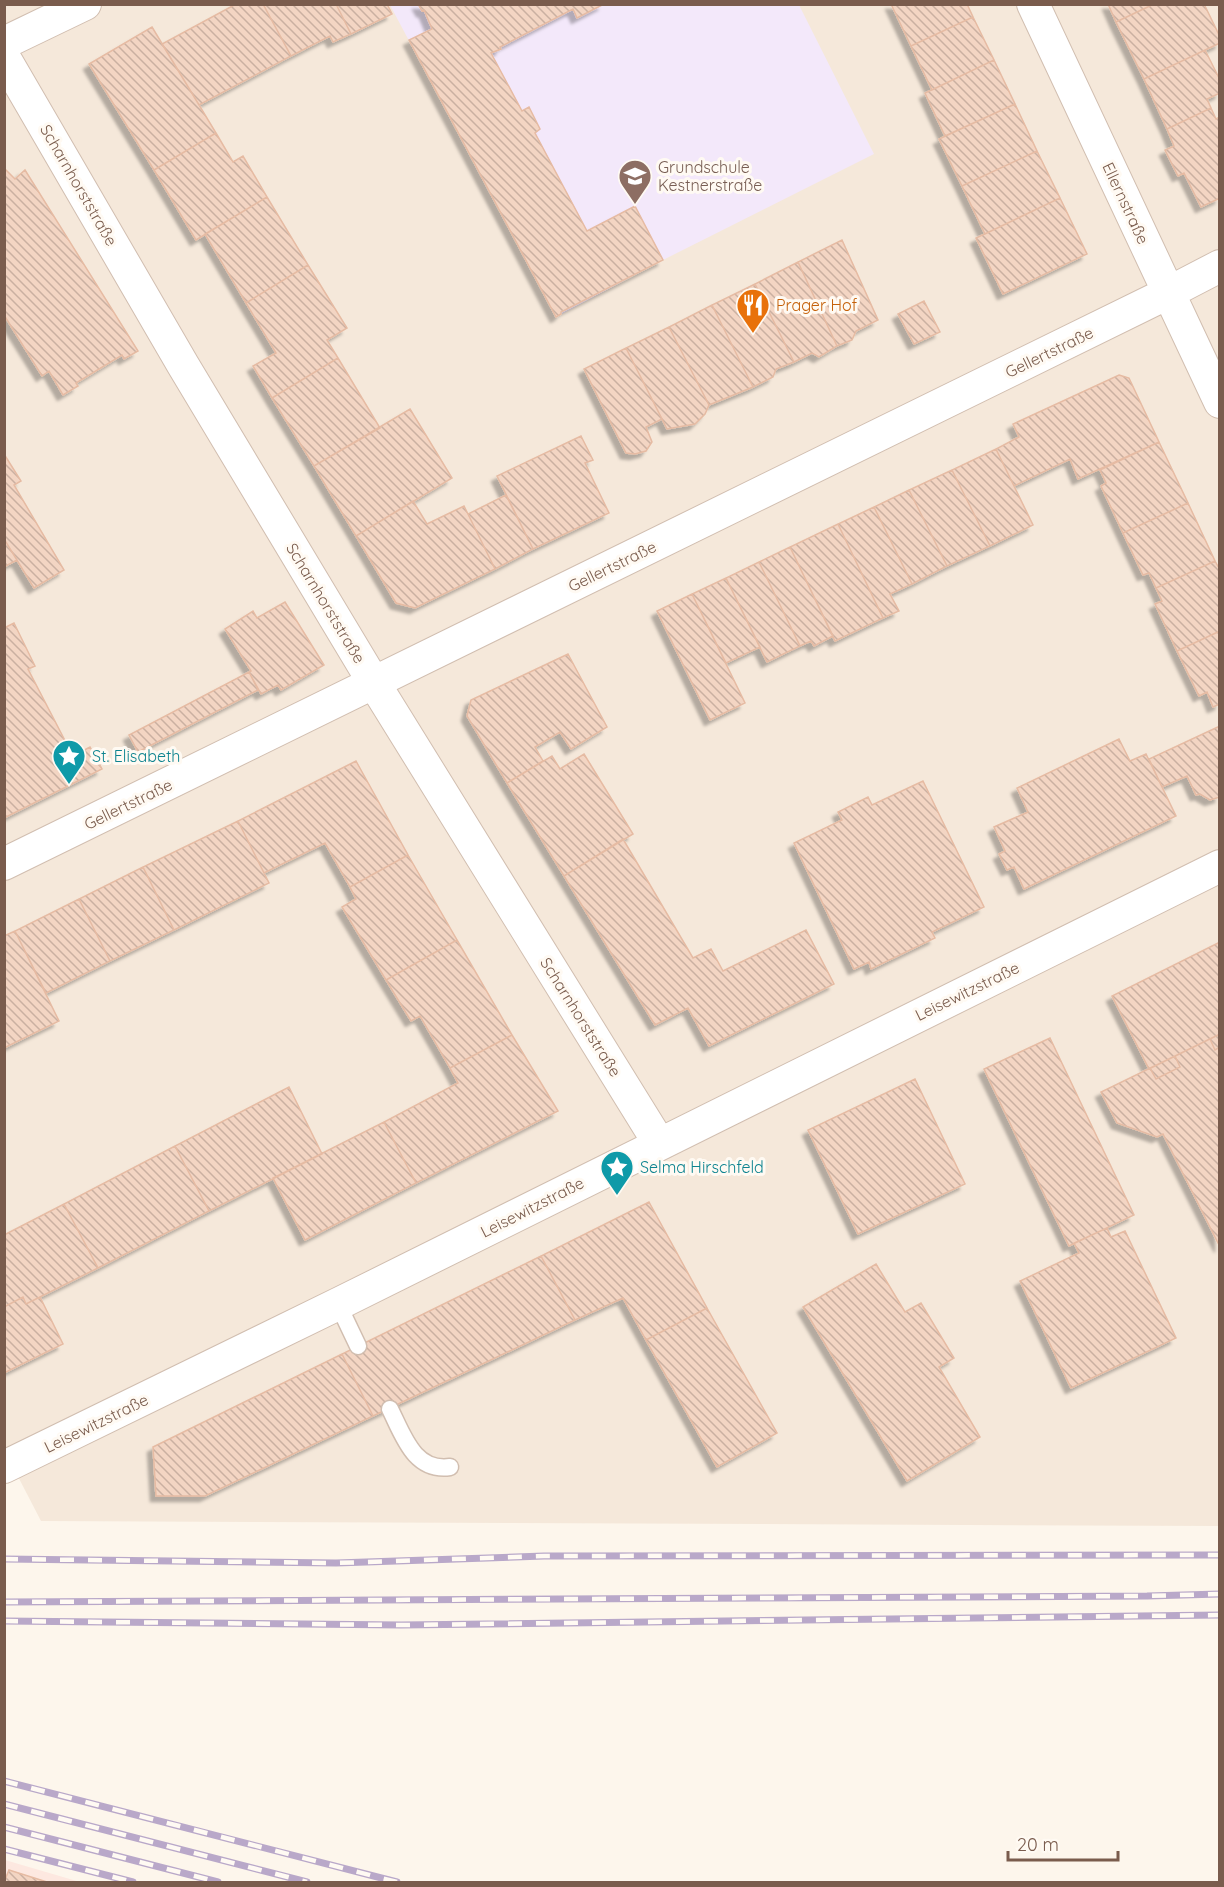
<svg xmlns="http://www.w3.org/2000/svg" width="1224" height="1887" font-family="Quicksand,sans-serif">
  <defs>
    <pattern id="building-back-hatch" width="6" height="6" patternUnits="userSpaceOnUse" patternTransform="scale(1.5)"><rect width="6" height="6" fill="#f3d5c3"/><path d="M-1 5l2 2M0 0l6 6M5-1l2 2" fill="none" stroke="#cab0a1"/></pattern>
    <filter id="shadow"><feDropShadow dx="-5.5" dy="5.5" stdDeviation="1.5" flood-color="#0004"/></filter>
  </defs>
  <rect width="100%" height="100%" fill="#fdf6ec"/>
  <path fill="#f5e8da" d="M4 5H1219V1526L41 1521 12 1465 4 1467Z"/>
  <path fill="#fde8e0" d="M5 1860 80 1882H5Z"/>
  <path fill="#f3e8fa" d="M390 5H799L874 154 663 260 556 317Z"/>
  <path fill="url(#building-back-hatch)" stroke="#e6bba3" stroke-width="1.5" filter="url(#shadow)" d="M236 4H263L291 56 199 105 162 44Z
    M263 4H336L351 34 333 42 330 36 291 56Z
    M336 4H387L392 14 351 34Z
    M604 4 577 18 573 9 500 47 501 49 491 53 522 111 529 107 540 129 535 133 587 231 635 206 663 260 561 312V314L556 317 409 40 432 29 424 10 422 11 418 4Z
    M891 4H967L973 17 911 46Z
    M1108 4H1154L1116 22Z
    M1154 4H1204L1220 37V43L1144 79 1116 22Z
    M973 17 994 60 932 90 911 46Z
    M152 27 216 133 154 170 89 64Z
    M1205 50 1220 80V93L1207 99 1211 108 1167 129 1144 79Z
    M994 60 1015 104 945 136 925 93Z
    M1015 104 1037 151 962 186 939 139Z
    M1211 108 1216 119 1220 117V198L1201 207 1184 173 1178 176 1165 150 1174 146 1167 129Z
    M216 133 233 162 243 156 267 197 196 240 154 170Z
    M1037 151 1060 198 985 234 962 186Z
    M4 168 15 179 25 170 138 351 124 359 122 355 76 383 78 386 63 395 49 371 42 376 4 315Z
    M267 197 308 265 246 303 205 234Z
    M1060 198 1087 254 1003 294 976 238Z
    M842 240 878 320 856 331 852 340 837 346 798 262Z
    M798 262 837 346 819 357 812 353 794 362 755 284Z
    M308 265 347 328 327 340 338 358 272 398 253 366 276 353 246 303Z
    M755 284 794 362 776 369 773 377 753 387 712 305Z
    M924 301 940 332 914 344 898 314Z
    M712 305 753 387 709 405 669 327Z
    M669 327 709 405 705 414 695 424 667 429 626 348Z
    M626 348 662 419 646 427 652 442 646 451 635 454 626 453 584 369Z
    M338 358 380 428 314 466 272 398Z
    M1119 375 1129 378 1159 442 1078 479 1070 459 1014 486 996 449 1019 437 1013 424Z
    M410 409 452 478 356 536 314 466Z
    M581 436 593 460 585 463 609 513 533 549 497 476Z
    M1159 442 1188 503 1123 533 1101 486 1106 483 1100 470Z
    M996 449 1033 525 990 546 952 470Z
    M4 454 21 481 14 485 64 570 34 588 4 539Z
    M952 470 990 546 947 566 909 490Z
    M909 490 947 566 912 584 874 507Z
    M506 495 533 549 495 569 468 514Z
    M413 501 427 524 464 506 495 569 415 608 396 603 356 536Z
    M1188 503 1215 561 1156 588 1149 573 1143 575 1123 533Z
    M874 507 912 584 890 594 899 611 883 618 838 524Z
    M838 524 883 618 835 641 790 547Z
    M4 539 17 560 4 567Z
    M790 547 833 636 814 646 811 641 800 646 759 562Z
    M1215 561 1220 570V631L1177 651 1155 604 1162 601 1156 588Z
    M759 562 800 646 767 662 726 578Z
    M726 578 760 647 726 663 692 594Z
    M692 594 745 703 710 720 657 611Z
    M285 602 324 665 281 690 278 685 261 694 249 672 251 671 225 629 253 611 257 618Z
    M14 623 35 666 28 669 73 756 90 747 102 769 4 818V628Z
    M1220 631V704L1213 707 1207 692 1199 696 1177 651Z
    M568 654 607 727 571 749 560 732 535 747 543 761 507 783 467 716 471 700Z
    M249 672 258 690 138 752 129 735Z
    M1220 726V797L1210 800 1200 794 1196 795 1187 776 1162 787 1149 759Z
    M1119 739 1130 761 1146 754 1176 816 1024 889 1014 867 1007 870 999 854 1005 851 994 827 1028 812 1017 788Z
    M584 754 633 834 564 876 507 783 552 756 560 769Z
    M356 761 408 855 350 887 325 843 264 873 238 821Z
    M923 781 984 907 932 932 935 938 871 969 869 962 854 969 794 843 842 820 838 812 868 797 872 805Z
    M238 821 269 883 174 930 143 867Z
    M623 839 693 958 711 949 723 971 806 930 834 984 709 1046 688 1008 655 1025 564 876Z
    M408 855 457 940 386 980 342 907 356 899 350 887Z
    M143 867 174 930 110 961 79 899Z
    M79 899 110 961 46 993 15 931Z
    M15 931 59 1021 4 1048V936Z
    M457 940 512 1035 450 1068 420 1016 411 1021 386 980Z
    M1220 942V1034L1149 1069 1112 996Z
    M1220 1034V1047L1215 1050 1210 1039Z
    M1220 1034V1247L1163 1134 1157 1137 1117 1123 1101 1092Z
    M512 1035 558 1111 416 1183 384 1122 458 1083 450 1068Z
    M1050 1038 1134 1215 1069 1246 984 1069Z
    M1175 1056 1180 1067 1156 1079 1150 1068Z
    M915 1079 965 1184 858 1234 808 1130Z
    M289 1087 322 1154 209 1211 175 1146Z
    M384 1122 416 1183 305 1240 273 1178Z
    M175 1146 209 1211 98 1268 64 1204Z
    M649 1202 707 1308 646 1340 623 1298 575 1320 541 1256Z
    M64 1204 98 1268 26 1304 23 1297 4 1307V1235Z
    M1107 1228 1111 1237 1125 1231 1176 1338 1071 1388 1020 1281 1079 1253 1074 1243Z
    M541 1256 575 1320 373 1416 342 1354Z
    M876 1264 905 1312 921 1303 954 1358 939 1367 980 1437 907 1481 803 1307Z
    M23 1297 26 1304 40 1297 63 1344 4 1373V1307Z
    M707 1308 777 1433 717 1467 646 1340Z
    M342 1354 373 1416 205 1496H156L153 1447Z
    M9 1870 47 1882H4Z"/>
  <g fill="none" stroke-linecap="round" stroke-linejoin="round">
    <defs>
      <path id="service" d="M338 1304 358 1346
        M390 1409C403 1435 414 1472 450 1467"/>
      <path id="minor" d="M1033 4 1220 402
        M4 43 85 4
        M4 57 183 365 374 683 659 1143
        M4 864 1168 293 1220 266
        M4 1467 338 1304 1220 866"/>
    </defs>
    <use href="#service" stroke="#d1beb0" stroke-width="19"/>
    <use href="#minor" stroke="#d1beb0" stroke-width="34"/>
    <use href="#service" stroke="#fff" stroke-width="16"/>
    <use href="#minor" stroke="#fff" stroke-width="32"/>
    <defs>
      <path id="rail" d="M4 1559 336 1563 544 1556 1220 1555
        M4 1602 1147 1596 1220 1594
        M4 1621 401 1625 1220 1615
        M4 1781 397 1882
        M4 1804 307 1882
        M4 1827 218 1882
        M4 1849 133 1882"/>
    </defs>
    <use href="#rail" stroke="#b9a8c9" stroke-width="7"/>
    <use href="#rail" stroke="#fffaf3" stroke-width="4.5" stroke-dasharray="14" stroke-linecap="butt"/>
  </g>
  <defs>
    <symbol id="school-pin" viewBox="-11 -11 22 30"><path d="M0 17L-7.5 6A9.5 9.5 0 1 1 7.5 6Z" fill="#8d6e63" stroke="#fffaf3"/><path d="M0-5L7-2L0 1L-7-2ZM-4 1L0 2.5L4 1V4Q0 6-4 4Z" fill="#fff"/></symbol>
    <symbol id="restaurant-pin" viewBox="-11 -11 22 30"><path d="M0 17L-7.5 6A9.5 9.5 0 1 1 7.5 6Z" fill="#e8710a" stroke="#fffaf3"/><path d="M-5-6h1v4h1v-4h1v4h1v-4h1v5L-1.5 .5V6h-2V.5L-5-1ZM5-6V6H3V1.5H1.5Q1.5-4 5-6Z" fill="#fff"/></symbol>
    <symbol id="sight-pin" viewBox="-11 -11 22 30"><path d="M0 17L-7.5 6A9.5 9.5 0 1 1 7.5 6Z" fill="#0f9aa8" stroke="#fffaf3"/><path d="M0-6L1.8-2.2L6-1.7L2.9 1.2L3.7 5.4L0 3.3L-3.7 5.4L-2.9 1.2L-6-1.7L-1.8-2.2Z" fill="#fff"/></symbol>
  </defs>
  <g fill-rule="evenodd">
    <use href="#school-pin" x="616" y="157" width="38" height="52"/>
    <use href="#restaurant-pin" x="734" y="286" width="38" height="52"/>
    <use href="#sight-pin" x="50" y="737" width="38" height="52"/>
    <use href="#sight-pin" x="598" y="1148" width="38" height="52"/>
  </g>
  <g text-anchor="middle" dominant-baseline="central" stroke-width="6" stroke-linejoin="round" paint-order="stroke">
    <g font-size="16" fill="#785e54" stroke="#fffaf3" text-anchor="start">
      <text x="658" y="167">Grundschule<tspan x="658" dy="18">Kestnerstraße</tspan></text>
    </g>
    <g font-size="16" fill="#7a5c4d" stroke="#fffaf3">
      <text transform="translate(79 185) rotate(60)">Scharnhorststraße</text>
      <text transform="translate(1126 203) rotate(65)">Ellernstraße</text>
      <text transform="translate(1049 352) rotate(-26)">Gellertstraße</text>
      <text transform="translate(612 566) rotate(-26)">Gellertstraße</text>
      <text transform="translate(326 603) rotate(59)">Scharnhorststraße</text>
      <text transform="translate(128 804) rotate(-26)">Gellertstraße</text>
      <text transform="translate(967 991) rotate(-26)">Leisewitzstraße</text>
      <text transform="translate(581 1017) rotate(58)">Scharnhorststraße</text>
      <text transform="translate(532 1207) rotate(-27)">Leisewitzstraße</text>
      <text transform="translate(96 1423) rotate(-26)">Leisewitzstraße</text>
    </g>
    <g font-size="16" fill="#c56008" stroke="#fffaf3" text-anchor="start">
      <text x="776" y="305">Prager Hof</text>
    </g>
    <g font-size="16" fill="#0d838f" stroke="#fffaf3" text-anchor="start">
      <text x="92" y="756">St. Elisabeth</text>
      <text x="640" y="1167">Selma Hirschfeld</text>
    </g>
  </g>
  <rect width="1224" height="1887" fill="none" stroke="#7a5c4d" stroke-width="12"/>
  <path d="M1008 1851v9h110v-9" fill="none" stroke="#7a5c4d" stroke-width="3"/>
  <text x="1017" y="1851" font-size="18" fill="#7a5c4d" stroke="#fffaf3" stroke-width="4.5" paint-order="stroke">20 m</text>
</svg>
